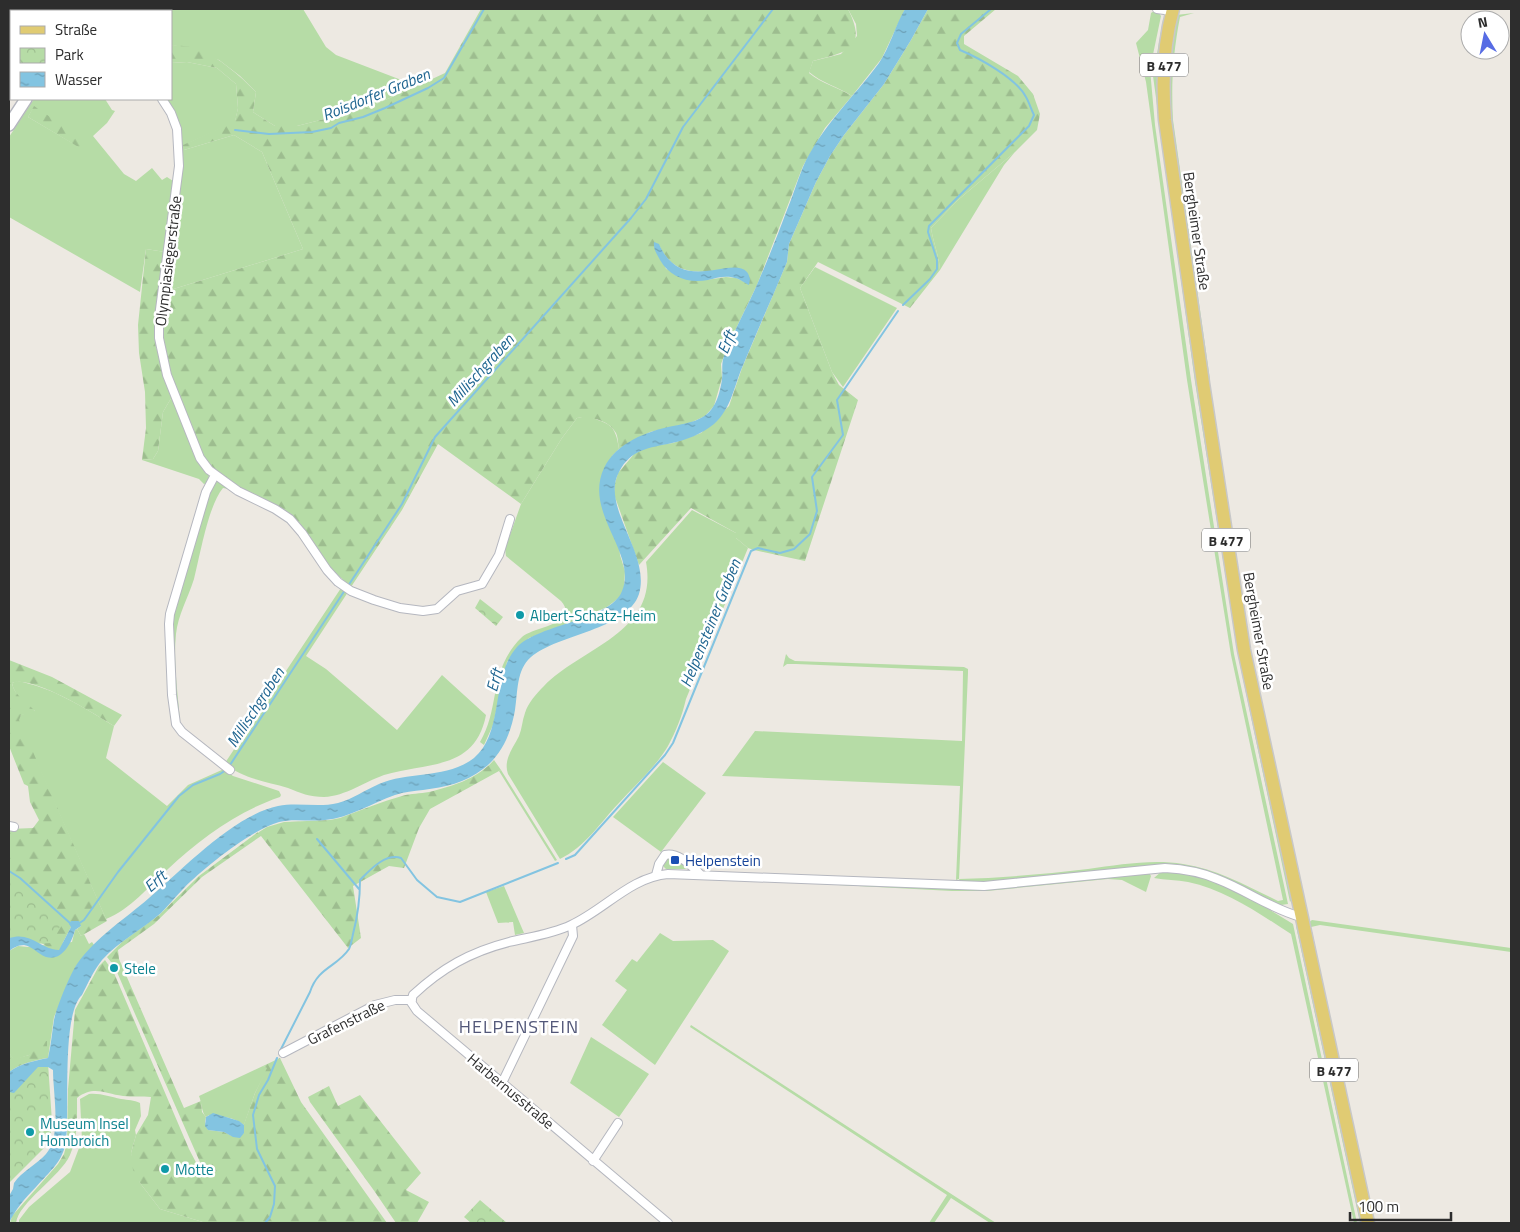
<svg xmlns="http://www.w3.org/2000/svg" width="1520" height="1232" font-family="'Titillium Web',sans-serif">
  <defs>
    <pattern id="forest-firs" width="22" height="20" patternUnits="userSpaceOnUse" patternTransform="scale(1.25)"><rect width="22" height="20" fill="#b6dca6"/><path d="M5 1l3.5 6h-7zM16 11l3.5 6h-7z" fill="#9dbd8f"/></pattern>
    <pattern id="park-crowns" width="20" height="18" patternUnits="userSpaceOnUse" patternTransform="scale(1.25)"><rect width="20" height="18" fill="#b6dca6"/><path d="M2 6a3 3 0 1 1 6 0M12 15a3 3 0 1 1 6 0" fill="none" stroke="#9dbd8f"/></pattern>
    <pattern id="water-ripples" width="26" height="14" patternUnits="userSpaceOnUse" patternTransform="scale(1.25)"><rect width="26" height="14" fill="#83c4e1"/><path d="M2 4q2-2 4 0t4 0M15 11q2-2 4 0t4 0" fill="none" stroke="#6ca0b7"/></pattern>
  </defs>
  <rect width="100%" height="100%" fill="#ede9e2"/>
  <path fill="#b6dca6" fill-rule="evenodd" d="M93 9H303L326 47 336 55 417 86 367 108 297 126H275L253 112 256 92 240 76 219 60 174 45 171 46V11H91Z
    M848 9H905L882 58 852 96C838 87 822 83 809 72L813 61 841 54 857 36 856 24Z
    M1154 11 1159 13 1161 16 1150 69 1155 125 1191 380 1234 654 1288 904 1281 905 1274 903 1180 866 1158 865 1008 881 960 882 959 879 956 880 960 786 722 776 755 731 962 741 963 671 796 664H787L783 667 786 654 789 658 795 661 964 667 968 669V673L959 879C1002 878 1045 874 1088 869 1119 865 1151 859 1183 864 1217 869 1247 886 1278 901L1283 900 1231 655 1187 380 1146 82 1136 43 1148 30 1151 13Z
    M1194 13 1180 17C1173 53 1171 84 1173 120L1210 380 1205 376 1169 120 1167 75 1176 15Z
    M1163 20 1165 25 1161 51 1184 279 1292 899 1290 902 1238 655 1195 382 1153 76Z
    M187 62 217 68 236 84 238 108 235 122 184 145V150L234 135 262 152 303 249 167 291 180 184V131L177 118 166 99H171V63Z
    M34 99H105L112 110 115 111 107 123 93 136 124 174 136 181 152 168 162 180 167 177 176 183 165 252 146 249 140 292 9 217V137ZM34 107 79 147 28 117Z
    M1015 152 1004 165 940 270C939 255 933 242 931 228L958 200Z
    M815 267 897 308 843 387 832 372 800 288Z
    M173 395 209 475 208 483 204 484 199 479 142 460 153 459 158 451 163 412Z
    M588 416C610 425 615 423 619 449L612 456 620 555 625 571 624 588 620 597 607 607 580 619 529 638 507 662 493 725 484 745 480 742C501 706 488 670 522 637 533 627 581 624 561 601L506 556 505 549 521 504 562 438 577 418Z
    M217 482H221L229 489 223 488C208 506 200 556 194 579 188 598 178 615 176 634 173 663 178 693 180 722L182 728 179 723 174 695 171 619 206 496 214 483Z
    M692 510 736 533V538L748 548 686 699C682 716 676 731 668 746 655 768 635 785 618 804 600 823 585 847 560 859L508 774C503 760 513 748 519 736 522 729 522 721 525 713 528 703 536 694 544 686 584 646 659 633 646 562Z
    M341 588 348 592 306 656 326 669 397 730 442 675 486 715C475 771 427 762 384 775 364 782 346 796 324 797 310 797 300 793 288 788 266 781 242 779 225 763Z
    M17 681C52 687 83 707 114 726L106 758 167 806 188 785 224 769 233 776 279 791 281 795 280 797C238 811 200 839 168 869 148 887 131 909 106 919L18 720 21 715 35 711C25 706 14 694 12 683Z
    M663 762 706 793 661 852 613 817Z
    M501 770 557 860 555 861 499 771Z
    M666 859H674L677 863 680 861 688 867 687 869H666L663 866 664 862Z
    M1148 871 1151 876 1146 892 1122 880 1108 879 987 891H952L782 882 982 889Z
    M1162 871C1211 872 1252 899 1293 924L1357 1223H1354L1291 934C1260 914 1226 890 1188 882 1177 880 1165 880 1154 878Z
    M504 886 524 933 515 935 513 922 498 923 486 892Z
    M1312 920 1511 948V952L1320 925 1311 927 1374 1223 1351 1114 1347 1111 1308 923Z
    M1296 926 1298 927 1364 1223H1360Z
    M77 929 81 936 84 934 89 944 92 942 94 945 76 966 54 1017 48 1058H47V1041L29 1055 14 1060 9 1053V951L18 946 28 947 72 942 75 930Z
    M660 933 673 941 713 940 729 951 655 1065 602 1025 627 990 615 981 632 959 637 962Z
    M691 1025 996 1223H990L951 1198 934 1223H929L947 1195 690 1027Z
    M591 1037 649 1074 619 1117 570 1083Z
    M263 1066 268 1068 255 1093 244 1125C234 1117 221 1116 209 1115L206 1117C201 1111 202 1103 199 1096Z
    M89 1094C101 1093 110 1097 121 1099 128 1100 134 1100 140 1103L141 1116 135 1130 136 1135 131 1153 140 1183 160 1209 206 1223H19V1220L29 1207 70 1172 82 1140 80 1099Z"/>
  <path fill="url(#forest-firs)" fill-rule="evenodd" d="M481 9H848C868 49 847 52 813 61L809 73C822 84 838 87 852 96L825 128 803 166 757 285 730 341 721 364 722 378 714 406 705 416 690 423 650 432 619 449C618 444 618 437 616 433 609 420 590 416 577 418L562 438 521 504 438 444 402 510 351 587 325 563 305 532 292 517 255 498 225 479 205 462 176 393 162 345 161 324 167 291 303 249 262 152 234 135 184 150 183 145 235 121 238 108 236 84 217 68 187 62 171 63V46L173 45C181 46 190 46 197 48 220 58 239 75 256 92L253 112 275 126H297L367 108 417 86 445 73ZM659 245C676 282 707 270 740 269L749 284 736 278 726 277 706 280 666 269Z
    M928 9H996L964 36V44L1018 76 1033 94 1040 114 1037 130 1015 152 958 200 931 228C933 242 939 255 940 270L910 308 818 262 800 288 832 372 839 385 858 400 805 561 754 550 748 548 736 538V533L691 508 639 565 615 497V483L618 473 635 453 651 446 673 443 701 433 729 406 742 368 787 262 789 244 816 182 830 156 844 135 884 84 911 40Z
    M34 106 80 137V148L28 117Z
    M146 249 165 252 155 335 156 348 159 353 173 395 163 412 158 451 153 459 142 460 146 428 145 392 139 353 138 325Z
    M9 660 52 677 122 715 114 726C95 714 31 674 12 683 15 698 30 703 37 714L21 715 19 720 107 921 81 936 77 929 81 926 71 927 59 950 52 949 36 940 9 938V829L33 828 39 820 30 802 28 786 24 784 9 746Z
    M494 760 501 770 499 771 430 809 419 828 404 868 389 866 353 886 361 938 348 948 261 836 202 877 154 924 118 950 119 959 184 1108 201 1101 202 1112 206 1117 205 1122 208 1130 224 1132 232 1136 244 1133 243 1127 255 1093 267 1068 263 1066 280 1058 301 1102 387 1223H206L160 1209 140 1183 133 1170 131 1153 136 1135 148 1115 151 1097C142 1096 132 1097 123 1096 105 1094 94 1085 77 1098 77 1117 78 1137 70 1155 61 1176 18 1203 16 1223H10L12 1216 58 1164 64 1154 67 1142 68 1089 75 1010 99 966 105 960 114 973 189 1149 200 1170 203 1169 132 1007 117 972V964L111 962 107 957 122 942 159 915 199 876 258 832 259 833V832L267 827 284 822 330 820 340 818C361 810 381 802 402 796 411 793 420 794 429 792 453 786 477 779 494 760Z
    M42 1041H47V1058C33 1061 21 1063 9 1072V1053L14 1059 29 1055 32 1046Z
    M329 1086 338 1106 360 1095 421 1173 406 1190 429 1202 417 1223H396L375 1192 310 1102 308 1097Z"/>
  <path fill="url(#park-crowns)" d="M480 599 503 617 496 626 475 608Z
    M9 875 18 880 63 920 52 943 9 945Z
    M48 1063 52 1122 50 1142 9 1183V1073Z
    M480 1200 507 1223H471L464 1217Z"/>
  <path fill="url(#water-ripples)" d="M905 9H928L911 40 884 84 844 135 830 156 816 182 789 244 787 262C773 296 758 329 744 363 734 385 732 408 714 424 702 434 686 440 672 443 649 448 631 449 619 472 600 507 651 553 639 594 627 630 558 634 531 657 516 670 518 692 515 710 511 733 502 755 483 769 465 783 445 787 423 790 414 791 404 792 395 795 372 803 349 818 325 820 309 822 294 818 279 822 251 830 205 867 184 888 176 896 169 905 161 913 142 930 119 941 102 960 94 970 88 983 82 995 61 1015 70 1109 66 1140 64 1161 49 1172 36 1187 25 1198 15 1210 9 1223V1196L13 1189 14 1183C21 1172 37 1164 46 1154 62 1136 53 1094 53 1070L48 1067H38L14 1093 9 1092V1072C21 1063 34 1061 48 1058 51 1045 52 1033 54 1020 56 1009 70 974 77 964 96 937 125 919 149 898 183 869 234 815 278 806 298 802 318 808 338 803 353 799 365 790 379 784 409 771 447 779 474 758 505 732 490 677 517 647 539 624 611 620 622 591 638 553 583 513 604 468 616 443 647 431 673 426 688 423 704 421 713 407 718 400 721 387 722 379 723 370 721 365 724 356 734 330 748 306 759 280 769 257 778 234 787 210 793 196 797 181 803 167 821 127 853 98 879 63 890 47 895 26 905 9Z
    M654 242 659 244C682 296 731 255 747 272 749 274 749 277 750 279L749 285C745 283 740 279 735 278 726 275 716 278 708 280 688 284 670 277 660 260 657 254 653 249 654 242Z
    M71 921H79L81 926 75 930C72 942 62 962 46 957 38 954 32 946 24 945 18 945 13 948 9 951V938C31 931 40 949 59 950L71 927 69 924Z
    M213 1113 239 1121 244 1125V1133L240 1138 233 1137 224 1132 208 1130 205 1126 206 1117Z"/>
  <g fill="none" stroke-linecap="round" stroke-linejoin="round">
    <path stroke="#83c4e1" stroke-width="2" d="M235 130 269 134 312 132 331 128 339 123 363 117 385 108 428 88 444 78 484 9
      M903 305 930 279 937 269V260L928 232 929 226 1029 126 1034 115C1031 109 1029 102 1026 97 1016 78 979 58 960 50L957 43 961 34 991 9
      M348 586 402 504 435 437 631 218 646 199 683 127 773 9
      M230 765 345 590
      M317 839 359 889
      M566 859 575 855 665 755 673 743 751 551 758 548 780 553 794 549 810 534 817 511 812 477 843 435 837 400 898 311
      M9 871 20 878 71 924
      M78 924 84 920 118 872 179 796 193 785 220 774 226 770
      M280 1051 310 992C318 967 337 967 349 949 351 945 352 939 353 934 358 915 360 900 360 880 370 870 385 853 401 858L417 880 437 897 460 902 558 863
      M265 1223 270 1217 274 1204 275 1186 257 1149 253 1115 259 1095 268 1080 277 1058"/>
    <defs>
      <path id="street" d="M1157 9 1172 11
        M162 99 171 113 177 129 179 166 159 317V338L167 375 200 458 209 470 238 491 275 509 290 519 302 533 327 570 338 582 351 591 374 600 400 608 423 611 437 609 457 591 482 584 499 555 510 519
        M215 475 206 492 170 614 169 624 172 695 176 724 182 732 230 770
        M9 826 14 827
        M656 875 659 864 665 855C679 852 691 866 700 874
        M283 1053 375 1005 395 1000H412
        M502 1083 573 936 572 925
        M593 1161 618 1123
        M668 1223 417 1011 411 1002 413 995C442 968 470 952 509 942 530 937 552 934 571 925 604 910 631 877 668 874L984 886 1165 868C1183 869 1201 872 1217 879 1246 890 1271 909 1301 917"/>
      <path id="secondary" d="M84 11 85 9
        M9 125 26 99"/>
      <path id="primary" d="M1173 9C1163 45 1162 82 1165 120L1203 383 1244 650 1368 1223"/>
    </defs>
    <use href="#street" stroke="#b5b7bf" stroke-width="10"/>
    <use href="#secondary" stroke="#b5b7bf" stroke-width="14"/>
    <use href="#primary" stroke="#c8c8c8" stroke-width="15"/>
    <use href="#street" stroke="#fff" stroke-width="8"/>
    <use href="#secondary" stroke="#fff" stroke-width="11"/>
    <use href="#primary" stroke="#e0cb73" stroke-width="12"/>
  </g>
  <g fill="#0f9aa8" stroke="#fff" stroke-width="2">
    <circle cx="520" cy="615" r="5"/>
    <circle cx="114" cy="968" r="5"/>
    <circle cx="30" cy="1132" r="5"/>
    <circle cx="165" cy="1169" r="5"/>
  </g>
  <rect fill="#1a4fb4" stroke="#fff" stroke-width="2" x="670" y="855" width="10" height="10" rx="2.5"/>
  <g text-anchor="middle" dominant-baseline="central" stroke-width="5" stroke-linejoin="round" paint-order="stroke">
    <g fill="#fff" stroke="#6c6c6c" stroke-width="1">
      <rect x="1140" y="53.5" width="48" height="23" rx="4"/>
      <rect x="1202" y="528.5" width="48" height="23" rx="4"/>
      <rect x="1310" y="1058.5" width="48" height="23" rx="4"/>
    </g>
    <g font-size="14" font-weight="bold" fill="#2d2d2d">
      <text x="1164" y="65">B 477</text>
      <text x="1226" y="540">B 477</text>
      <text x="1334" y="1070">B 477</text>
    </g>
    <g font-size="15" fill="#2d2d2d" stroke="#fff">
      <text transform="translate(1197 231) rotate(82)">Bergheimer Straße</text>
      <text transform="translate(168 261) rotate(-83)">Olympiasiegerstraße</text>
      <text transform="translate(1259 631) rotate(80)">Bergheimer Straße</text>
      <text transform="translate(346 1022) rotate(-26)">Grafenstraße</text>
      <text transform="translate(511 1091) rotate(40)">Harbernusstraße</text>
    </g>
    <g font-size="15" fill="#0d838f" stroke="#fff" text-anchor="start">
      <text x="530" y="615">Albert-Schatz-Heim</text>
      <text x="124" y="968">Stele</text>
      <text x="40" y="1123">Museum Insel<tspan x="40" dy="17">Hombroich</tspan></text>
      <text x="175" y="1169">Motte</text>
    </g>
    <g font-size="15" fill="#164399" stroke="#fff" text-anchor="start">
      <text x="685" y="860">Helpenstein</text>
    </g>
    <g font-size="16" font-style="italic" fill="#1f6590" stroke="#fff">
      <text transform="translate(376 94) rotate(-22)">Roisdorfer Graben</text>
      <text transform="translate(726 342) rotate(-68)">Erft</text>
      <text transform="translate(480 370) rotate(-48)">Millischgraben</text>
      <text transform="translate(710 623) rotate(-68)">Helpensteiner Graben</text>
      <text transform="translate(494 680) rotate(-75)">Erft</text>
      <text transform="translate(255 707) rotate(-57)">Millischgraben</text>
      <text transform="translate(155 881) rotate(-41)">Erft</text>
    </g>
    <g font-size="18" letter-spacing="1" fill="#535879" stroke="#fff">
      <text x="519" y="1026">HELPENSTEIN</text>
    </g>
  </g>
  <rect width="1520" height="1232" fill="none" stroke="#2d2d2d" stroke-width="20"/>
  <rect x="10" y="10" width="162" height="90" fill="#ffffff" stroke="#ababab"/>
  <rect x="20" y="26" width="25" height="8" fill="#e0cb73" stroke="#ababab"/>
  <text x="55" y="35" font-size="15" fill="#2d2d2d">Straße</text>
  <rect x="20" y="48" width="25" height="15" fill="url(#park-crowns)" stroke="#ababab"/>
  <text x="55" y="60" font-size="15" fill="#2d2d2d">Park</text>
  <rect x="20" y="72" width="25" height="15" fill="url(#water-ripples)" stroke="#ababab"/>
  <text x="55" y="85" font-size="15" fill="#2d2d2d">Wasser</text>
  <g transform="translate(1485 35) rotate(350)"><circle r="24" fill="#ffffff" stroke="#ababab"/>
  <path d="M0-4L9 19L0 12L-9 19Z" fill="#576ce4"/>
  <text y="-8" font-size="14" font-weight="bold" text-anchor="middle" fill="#2d2d2d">N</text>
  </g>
  <path d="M1350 1212v8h101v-8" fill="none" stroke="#2d2d2d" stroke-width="2.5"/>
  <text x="1358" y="1212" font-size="15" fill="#2d2d2d" stroke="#ffffff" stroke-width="4" paint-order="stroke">100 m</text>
</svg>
